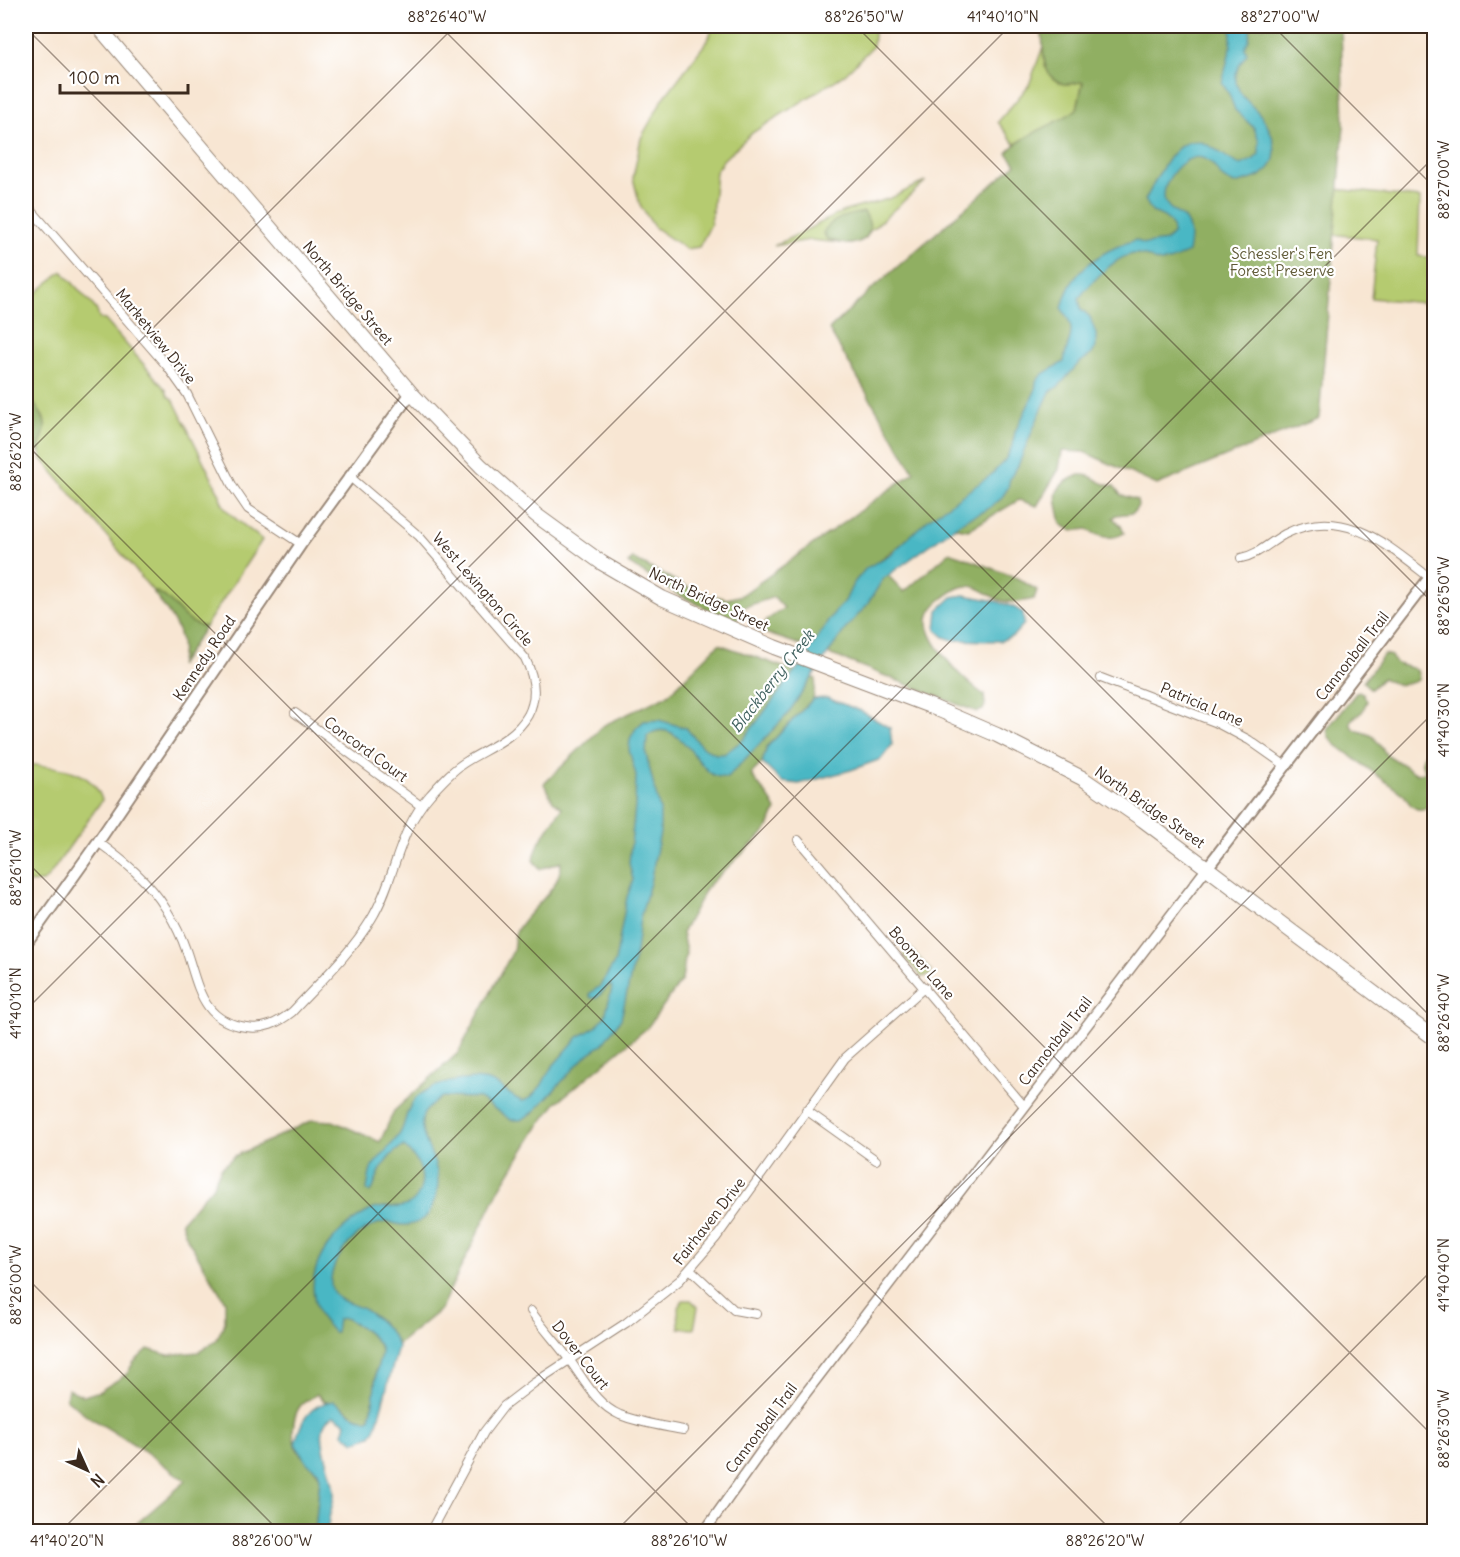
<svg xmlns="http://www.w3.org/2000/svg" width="1460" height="1557" font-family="Delius,sans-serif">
  <rect width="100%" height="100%" fill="#fff"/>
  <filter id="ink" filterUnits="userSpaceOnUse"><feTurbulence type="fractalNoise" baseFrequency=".0167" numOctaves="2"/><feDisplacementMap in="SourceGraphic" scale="12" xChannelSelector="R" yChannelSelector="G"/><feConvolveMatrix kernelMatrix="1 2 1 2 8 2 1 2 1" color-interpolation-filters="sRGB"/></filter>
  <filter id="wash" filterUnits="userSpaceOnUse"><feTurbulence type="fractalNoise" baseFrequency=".008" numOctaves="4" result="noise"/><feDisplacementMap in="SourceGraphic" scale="24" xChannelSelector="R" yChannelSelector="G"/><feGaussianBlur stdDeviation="1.35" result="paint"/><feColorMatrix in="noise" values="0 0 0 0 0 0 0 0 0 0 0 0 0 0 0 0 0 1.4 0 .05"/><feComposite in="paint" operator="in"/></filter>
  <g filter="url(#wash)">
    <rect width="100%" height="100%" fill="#f8e6d3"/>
    <path fill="#b5cb6f" stroke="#787a46" stroke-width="1.5" d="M713 26H875L873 46 844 75 752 133 723 160 716 172 711 224 699 247 686 249 654 227 640 205 633 178 641 138 663 99 708 40Z
      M1044 44 1045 66 1083 81 1077 109 1067 117 1015 144 998 122 1029 85Z
      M926 181 870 231 866 238 851 244 810 240 774 246 842 212 891 198Z
      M1260 181 1420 198 1418 256 1434 258V304L1371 298 1377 239 1321 233Z
      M62 271 96 309 100 319 105 320 166 390 168 396 173 399 220 495C220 512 251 529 262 540L205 627C181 624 174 596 152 590L42 459 39 443 45 426 44 418 26 393V302Z
      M26 764C53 767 92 767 102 800L49 876 43 882 26 883Z
      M907 945 931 971V975L922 977 904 956 903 949Z
      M683 1300H691L698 1307 694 1329 679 1328 678 1307Z"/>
    <path fill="#90af62" stroke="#666c40" stroke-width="1.5" d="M1041 26H1341L1344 126 1319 418 1157 485 1084 452 1062 451 1059 469 1037 506 1019 500 968 530 930 523 876 563 904 592 950 552 1017 578 1037 590 1034 599C1021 602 1009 604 997 599 987 594 979 586 968 586 959 585 950 593 943 598 921 614 926 630 939 649 954 670 964 680 984 695L985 705 983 710 977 712 840 658 759 631 767 620 784 608 774 597 741 608 736 623 675 593 628 563 633 559 695 591 727 599 742 595 914 472 829 330 874 287 1016 164 1007 153C1025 132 1055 126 1077 109L1083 82C1078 82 1069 85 1064 84 1038 78 1045 46 1041 26Z
      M864 212C874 227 871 241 851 244 844 245 834 241 827 239L823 233C831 218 848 215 864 212Z
      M26 393C33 404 50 419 44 433 42 441 39 444 39 452L26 438Z
      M1079 475C1096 474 1097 485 1114 486L1121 495 1137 500 1138 506 1133 513 1116 515 1113 518 1121 526 1124 533C1112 541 1098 537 1087 529L1072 531 1061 524C1057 498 1047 488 1079 475Z
      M152 590C174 596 181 624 205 627L179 666C189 633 169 615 152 590Z
      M719 644 816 679 813 699 767 747 762 763 751 774C759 787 770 796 776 810L766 831 707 887 682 933 686 952 682 980 647 1028 556 1103 538 1127 500 1188 440 1310 381 1358 376 1371 374 1398 370 1418 365 1421C350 1416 342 1400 325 1402L317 1394C312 1398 305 1401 301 1405 292 1416 290 1440 299 1452 306 1461 316 1466 320 1478L315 1531H128L186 1481 143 1450 89 1417 66 1399 68 1389 84 1396 100 1391 127 1374 133 1363 148 1349 168 1355 199 1352 216 1341 225 1322V1301L188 1240 181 1222 212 1187 221 1168 235 1156 313 1120 333 1121 380 1142 394 1111 458 1053 513 951C514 945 514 938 516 932 529 907 561 892 561 862L540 869 533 860 540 841 562 808 553 801 544 784 604 725 668 695Z
      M1384 654 1391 656C1397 669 1407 664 1417 670L1419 679C1413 685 1404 683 1397 685L1383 678 1371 689 1363 682Z
      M1360 692 1363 693 1367 701 1362 712 1351 720V726L1356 730 1373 736 1386 754 1417 774 1426 772C1426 769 1423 767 1422 764 1419 756 1429 750 1434 747V803C1420 814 1412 810 1404 795L1336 745 1328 736 1327 729 1356 693Z"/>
    <path fill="#49b7c4" stroke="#427071" stroke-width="1.5" d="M1231 26H1251L1249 39 1245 48 1247 54C1239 64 1232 75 1238 88 1243 100 1255 107 1262 117 1274 134 1284 162 1261 175 1253 180 1243 182 1234 184 1231 182 1225 180 1222 177 1214 169 1215 162 1202 158 1184 152 1159 184 1165 201 1168 208 1172 210 1178 214 1192 222 1191 239 1188 252 1181 256 1169 263 1161 262 1154 262 1147 255 1139 254 1119 251 1091 283 1079 298L1081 309 1090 317 1096 334V347L1092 354 1078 364 1060 385 1050 392 1035 424 1018 466 1010 478 1008 488 1001 499 985 511 966 519 883 579 867 605 847 627 832 648 787 715 727 778C720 777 714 777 709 772 693 758 674 715 647 736L646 754 660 810V833L650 883 640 918 636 952 621 1019 602 1045 591 1052 577 1065 533 1113 521 1120H511L479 1098 442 1097C435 1102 426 1108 423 1116 415 1143 451 1165 433 1204 431 1207 430 1213 427 1216 420 1223 407 1227 397 1224 394 1224 392 1222 389 1222 362 1222 329 1258 331 1284 332 1302 354 1303 365 1310 378 1318 394 1333 398 1347L376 1427 371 1436 355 1442 343 1434 346 1423 334 1416C307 1425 336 1475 334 1495 333 1508 327 1518 328 1531H315L320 1478 318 1471 307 1463 295 1444C300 1422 309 1404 333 1401 345 1407 352 1417 365 1420L370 1418C374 1404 374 1390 376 1375 376 1367 381 1360 381 1352 381 1339 356 1324 345 1318L338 1319 336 1332H333C329 1326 321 1320 319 1314 300 1269 331 1232 369 1211 379 1205 389 1208 400 1207 421 1205 426 1179 418 1164 415 1157 408 1151 404 1146 388 1153 378 1172 373 1189L370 1192 367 1190C368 1183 369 1173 372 1167 378 1158 392 1145 399 1135 405 1127 405 1114 411 1105 422 1084 470 1074 491 1082 503 1086 511 1098 523 1101L530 1098 541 1086 551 1068 578 1037 596 1027 605 1016 612 988 610 984 597 998H591L589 994 600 986 615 962 627 897 633 880 629 863 635 807 636 775 629 750 630 739 636 728 644 721 659 720 686 728 703 748 716 754H724L743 740 799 666 833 614 845 601 853 584 866 568 891 554 927 520 991 475 1005 460 1012 446 1015 432 1035 391 1036 381 1044 373 1064 362C1066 339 1080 334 1062 309 1069 271 1100 251 1135 240L1145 244 1166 241 1173 234C1173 220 1164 216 1152 212L1145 200C1156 182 1173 135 1200 142 1216 146 1226 160 1241 165L1254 159 1259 154V141L1254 128 1235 110 1229 94 1222 83 1231 46Z
      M964 595C983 599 1008 601 1023 613L1024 624 1013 636 1000 641 953 640 944 637 936 630 938 610 952 597Z
      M827 698 861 711 890 728 892 745 881 759 851 770 799 784 782 782 762 763 767 747 813 699Z"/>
  </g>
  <g filter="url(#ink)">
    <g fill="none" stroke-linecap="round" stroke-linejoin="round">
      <defs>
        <path id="minor" d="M26 204 167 366 187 394 233 487 248 509 301 544
          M1241 558C1258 555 1270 542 1285 534 1343 504 1387 545 1430 578
          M1101 678 1215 722 1249 740 1286 766
          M295 713 421 806
          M798 840 1024 1106
          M98 842C124 861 149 881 166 909 174 922 181 935 186 950 198 984 201 1022 246 1027 264 1030 278 1023 292 1012 320 982 351 953 372 918 396 878 397 832 430 795 441 783 453 769 467 761 488 748 515 738 528 715 538 696 534 676 525 658L419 536 350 477
          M806 1110 876 1160
          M690 1269 734 1310 756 1314
          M531 1311C542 1327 556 1342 568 1358 584 1379 595 1404 620 1415 640 1423 663 1426 683 1430
          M430 1532 484 1432 504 1406 534 1383 626 1323 680 1280 716 1238 845 1058 925 987"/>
        <path id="tertiary" d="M704 1532 763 1449 1207 868"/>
        <path id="secondary" d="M1207 868 1434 572
          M26 943 98 842 301 544 411 393"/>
        <path id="trunk" d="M98 26 411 393 481 466 536 515 602 563 662 598 774 647 930 706 997 735 1082 778 1143 820 1434 1038"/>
      </defs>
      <use href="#minor" stroke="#9a8878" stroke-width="10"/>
      <use href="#tertiary" stroke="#9a8878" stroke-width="12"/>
      <use href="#secondary" stroke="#9a8878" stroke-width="14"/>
      <use href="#trunk" stroke="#9a8878" stroke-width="16"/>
      <use href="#minor" stroke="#fff" stroke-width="8"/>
      <use href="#tertiary" stroke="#fff" stroke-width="9"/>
      <use href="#secondary" stroke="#fff" stroke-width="10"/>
      <use href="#trunk" stroke="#fff" stroke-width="14"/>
    </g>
  </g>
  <path fill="none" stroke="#3b2a1e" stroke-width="1.5" stroke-opacity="0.45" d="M440 26 1434 1020M856 26 1434 604M1273 26 1434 187M26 28 1434 1437M26 444 1113 1532M26 455 455 26M26 861 696 1532M26 1010 1010 26M26 1277 280 1532M60 1532 1434 157M615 1532 1434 712M1171 1532 1434 1268"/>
  <g text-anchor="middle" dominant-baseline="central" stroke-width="4.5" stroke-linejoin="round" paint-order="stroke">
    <g font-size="15" fill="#605a36" stroke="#fff">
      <text x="1282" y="253">Schessler's Fen<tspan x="1282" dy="17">Forest Preserve</tspan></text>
    </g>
    <g font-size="15" fill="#3b2a1e" stroke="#fff">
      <text transform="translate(348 293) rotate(50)">North Bridge Street</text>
      <text transform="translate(156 336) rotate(51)">Marketview Drive</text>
      <text transform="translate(483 589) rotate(49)">West Lexington Circle</text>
      <text transform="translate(709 599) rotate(25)">North Bridge Street</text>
      <text transform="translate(1352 656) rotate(-52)">Cannonball Trail</text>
      <text transform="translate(204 658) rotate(-56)">Kennedy Road</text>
      <text transform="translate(1202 704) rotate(23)">Patricia Lane</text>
      <text transform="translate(366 749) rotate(36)">Concord Court</text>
      <text transform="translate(1150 807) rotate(35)">North Bridge Street</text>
      <text transform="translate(922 963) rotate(49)">Boomer Lane</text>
      <text transform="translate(1055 1041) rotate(-52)">Cannonball Trail</text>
      <text transform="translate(709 1221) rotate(-52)">Fairhaven Drive</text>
      <text transform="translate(581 1355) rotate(52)">Dover Court</text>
      <text transform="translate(761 1428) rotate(-53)">Cannonball Trail</text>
    </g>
    <g font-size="16" font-style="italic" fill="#416260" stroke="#fff">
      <text transform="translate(772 681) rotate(-52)">Blackberry Creek</text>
    </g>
  </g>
  <rect width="1460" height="1557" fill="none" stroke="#fff" stroke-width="66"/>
  <g transform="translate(87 1470) rotate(135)" stroke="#ffffff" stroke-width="4.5" paint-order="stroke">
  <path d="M0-4.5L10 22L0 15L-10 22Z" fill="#3b2a1e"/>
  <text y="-9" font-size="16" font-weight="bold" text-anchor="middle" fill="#3b2a1e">N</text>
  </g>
  <path d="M60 84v9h128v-9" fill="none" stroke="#3b2a1e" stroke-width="3"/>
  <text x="69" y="84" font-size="18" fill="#3b2a1e" stroke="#ffffff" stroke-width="4.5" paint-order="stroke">100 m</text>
  <rect x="33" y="33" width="1394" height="1491" fill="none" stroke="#3b2a1e" stroke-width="2"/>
  <g font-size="15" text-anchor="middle" fill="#3b2a1e">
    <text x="447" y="22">88°26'40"W</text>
    <text x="864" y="22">88°26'50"W</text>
    <text x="1003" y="22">41°40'10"N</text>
    <text x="1280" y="22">88°27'00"W</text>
    <text transform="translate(1444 180) rotate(-90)" y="5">88°27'00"W</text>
    <text transform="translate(16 452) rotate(-90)" y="5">88°26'20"W</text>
    <text transform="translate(1444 596) rotate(-90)" y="5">88°26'50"W</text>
    <text transform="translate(1444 720) rotate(-90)" y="5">41°40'30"N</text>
    <text transform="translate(16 868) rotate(-90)" y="5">88°26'10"W</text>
    <text transform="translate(16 1003) rotate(-90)" y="5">41°40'10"N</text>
    <text transform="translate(1444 1013) rotate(-90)" y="5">88°26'40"W</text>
    <text transform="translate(1444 1275) rotate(-90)" y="5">41°40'40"N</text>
    <text transform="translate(16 1285) rotate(-90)" y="5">88°26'00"W</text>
    <text transform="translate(1444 1429) rotate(-90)" y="5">88°26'30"W</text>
    <text x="67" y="1546">41°40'20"N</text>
    <text x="272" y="1546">88°26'00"W</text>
    <text x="689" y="1546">88°26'10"W</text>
    <text x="1105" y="1546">88°26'20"W</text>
  </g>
</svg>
